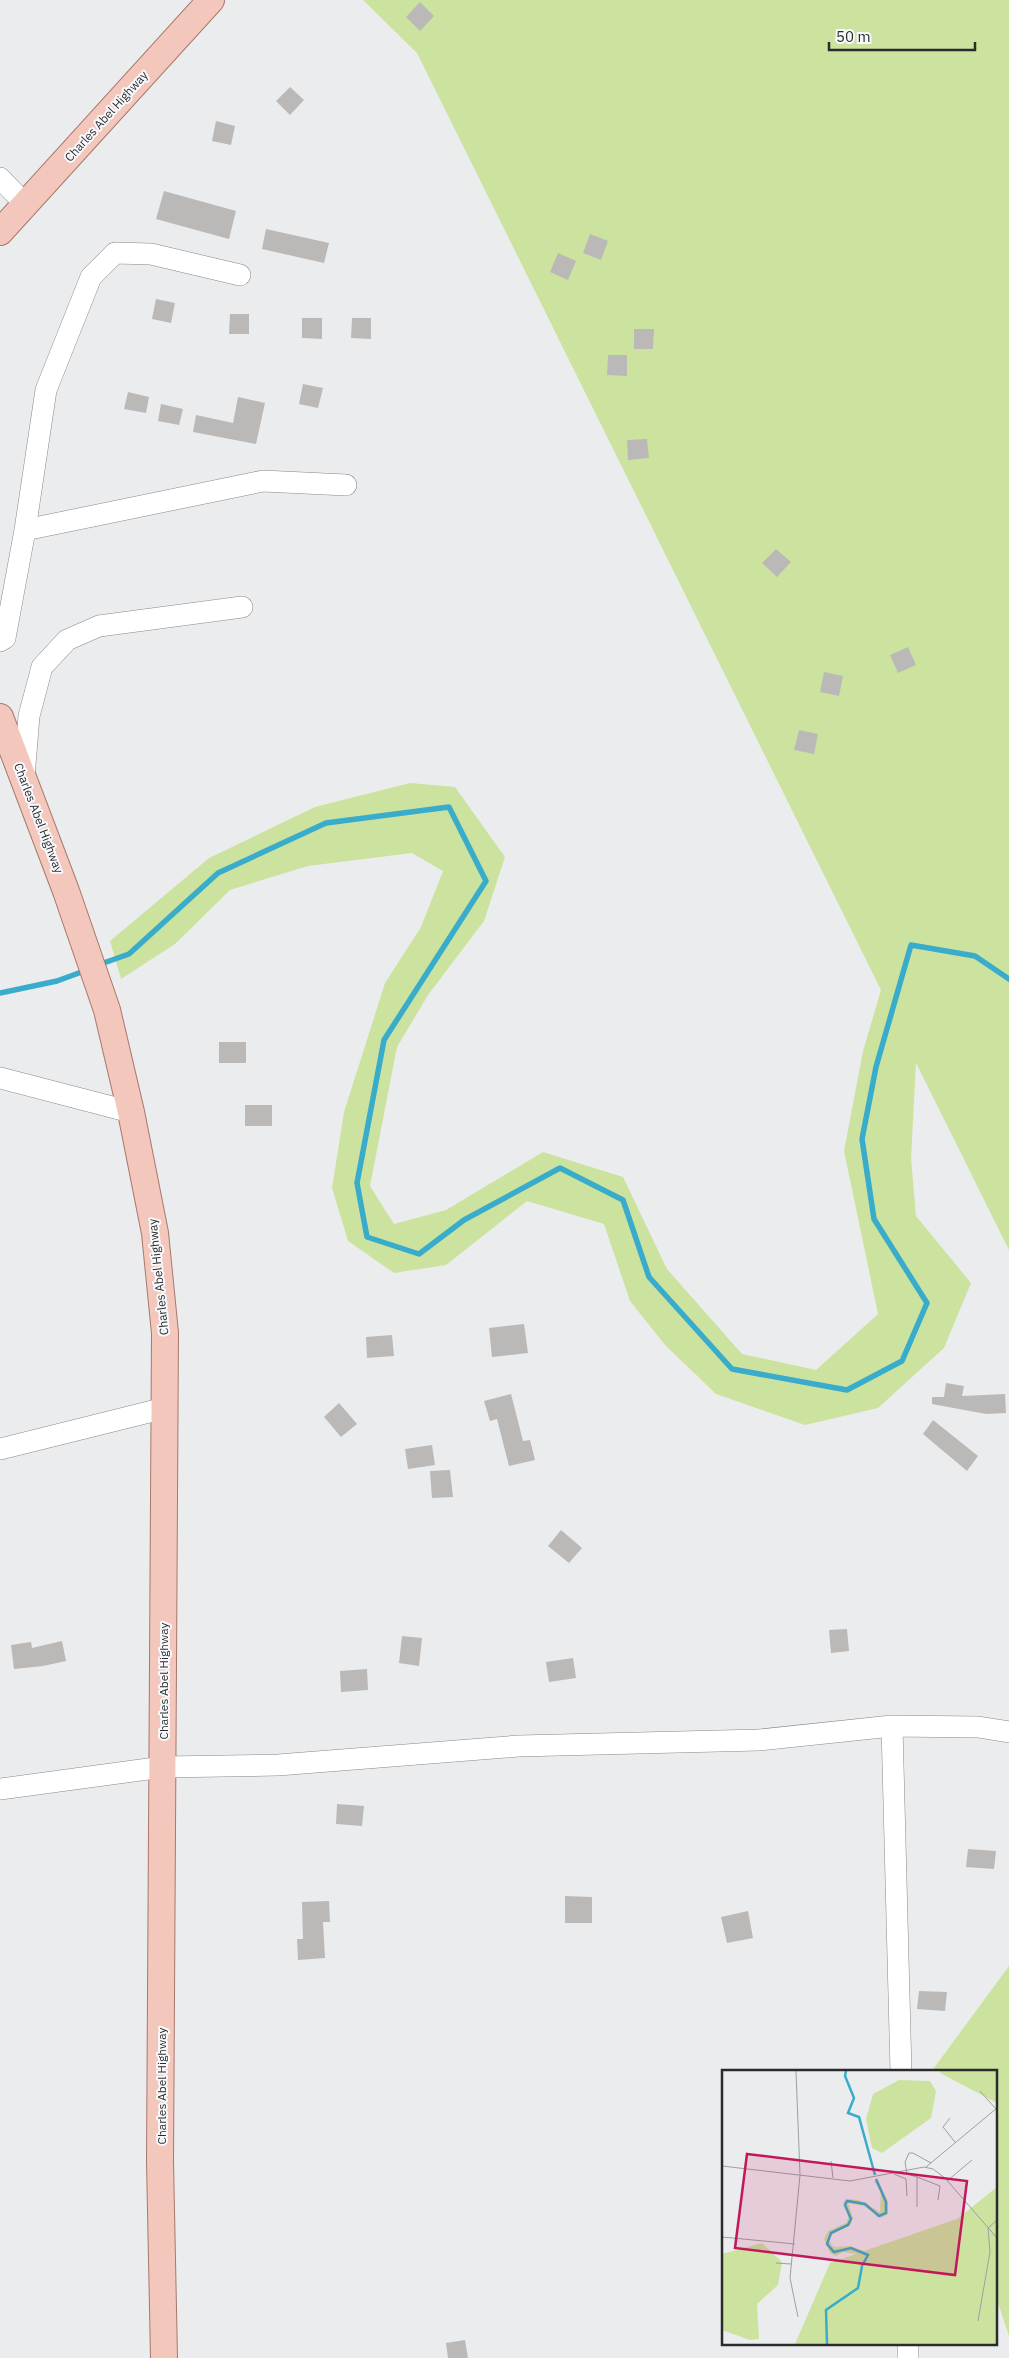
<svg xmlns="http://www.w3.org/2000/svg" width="1009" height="2358" font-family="'IBM Plex Sans',sans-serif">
  <rect width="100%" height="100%" fill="#ebecee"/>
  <path fill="#cce39f" d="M363 0H1009V1250L916 1063 911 1158 916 1216 971 1283 944 1348 878 1408 805 1425 716 1394 665 1345 630 1301 604 1224 527 1201 446 1265 394 1273 348 1241 332 1188 344 1112 385 983 421 927 443 871 412 853 308 866 230 890 175 944 121 979 110 941 209 858 315 807 410 783 455 787 505 857 484 921 428 995 397 1047 370 1186 394 1224 446 1210 543 1152 623 1177 667 1269 742 1354 816 1370 878 1314 844 1151 863 1051 881 990 417 53Z
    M1009 1966V2336L995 2294V2072H931Z"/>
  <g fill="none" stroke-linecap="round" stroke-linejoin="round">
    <path stroke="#39accb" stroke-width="5.5" d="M98 965 129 954 218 873 326 823 449 807 486 881 384 1040 357 1183 367 1237 419 1254 464 1220 560 1168 623 1200 649 1277 732 1369 847 1390 902 1361 927 1303 874 1219 862 1139 876 1067 911 945 975 956 1009 979
      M0 993 57 981 87 970"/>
  </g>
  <path fill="#bbb9b7" d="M420 2 434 16 420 31 406 17Z
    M290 87 304 100 290 115 276 101Z
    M216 121 235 126 231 145 212 141Z
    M164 191 236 211 229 239 156 219Z
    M266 229 329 243 324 263 262 249Z
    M590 234 608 241 601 260 583 253Z
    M558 253 576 261 568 280 550 272Z
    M156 299 175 303 171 323 152 319Z
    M230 314H249V334H229Z
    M302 318H322V339L302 338Z
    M352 318H371V339L351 338Z
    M634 329H654L653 349H634Z
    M608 355H627V376L607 375Z
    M303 384 323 388 318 408 299 404Z
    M128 392 149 397 146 413 124 409Z
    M238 397 265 403 256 444 193 432 196 415 233 423Z
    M161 404 183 409 179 425 158 421Z
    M647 439 649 458 628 460 627 440Z
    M776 549 791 562 777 577 762 563Z
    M908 647 916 665 898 673 890 655Z
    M824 672 843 676 839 696 820 692Z
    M799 730 818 734 814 754 794 750Z
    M219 1042H246V1063H219Z
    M245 1105H272V1126H245Z
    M524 1324 528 1353 492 1357 489 1328Z
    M392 1335 394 1356 367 1358 366 1337Z
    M946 1383 964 1386 962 1396 1005 1394 1006 1413 986 1414 932 1404V1397H944Z
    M511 1394 523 1441 530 1440 535 1460 509 1466 497 1419 490 1421 484 1401Z
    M339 1403 357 1424 341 1437 324 1417Z
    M933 1420 978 1456 967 1471 923 1434Z
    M432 1445 435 1465 408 1469 405 1449Z
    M450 1470 453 1497 432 1498 430 1471Z
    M561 1530 582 1548 569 1563 548 1546Z
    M847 1629 849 1651 831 1653 829 1630Z
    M402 1636 422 1638 419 1666 399 1663Z
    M62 1641 66 1661 43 1666 14 1669 11 1645 31 1642 32 1648Z
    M573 1658 576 1678 549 1682 546 1662Z
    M367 1669 368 1690 341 1692 340 1671Z
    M337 1804 364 1806 362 1826 336 1824Z
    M968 1849 996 1851 994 1869 966 1867Z
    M565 1896 592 1897V1923H565Z
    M329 1901 330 1922H323L325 1958 298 1960 297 1939H303L302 1902Z
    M748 1911 753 1938 727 1943 721 1917Z
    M919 1991 947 1992 945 2011 917 2009Z
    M465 2340 468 2358H448L446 2343Z"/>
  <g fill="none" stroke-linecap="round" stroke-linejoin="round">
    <defs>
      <path id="minor" d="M0 178 25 204
        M25 530 46 390 91 277 115 253 151 254 240 275
        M0 641 5 638 25 530 263 481 346 485
        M24 777 29 716 42 667 67 640 99 626 242 607
        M0 1078 131 1112
        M0 1449 165 1408
        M892 1726 901 2072
        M0 1789 163 1767 278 1765 519 1746 759 1740 892 1726 978 1727 1009 1732
        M908 2344V2358"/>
      <path id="major" d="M0 232 211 0
        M0 717 66 891 107 1010 131 1112 155 1233 165 1333 160 2161 164 2358"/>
    </defs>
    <use href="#minor" stroke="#88898c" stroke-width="22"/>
    <use href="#major" stroke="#a8786c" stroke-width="28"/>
    <use href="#minor" stroke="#fff" stroke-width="21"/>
    <use href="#major" stroke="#f3c7bb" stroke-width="26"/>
  </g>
  <g text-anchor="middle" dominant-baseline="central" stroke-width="4" stroke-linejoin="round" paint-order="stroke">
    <g font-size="12" fill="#2b2b2c" stroke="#f8f9fc">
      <text transform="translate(106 116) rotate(-48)">Charles Abel Highway</text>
      <text transform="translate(39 818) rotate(69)">Charles Abel Highway</text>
      <text transform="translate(158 1277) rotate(-96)">Charles Abel Highway</text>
      <text transform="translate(163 1681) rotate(-90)">Charles Abel Highway</text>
      <text transform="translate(161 2086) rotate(-90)">Charles Abel Highway</text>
    </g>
  </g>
  <g transform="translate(722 2070)">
    <rect width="275" height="275" fill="#ebecee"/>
    <path d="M218 1H275V33L218 3ZM177 10 208 11 214 21 209 48 160 83 150 78 144 49 151 24ZM156 110 166 131V144L159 148 142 136 126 133 131 148 128 155 110 164 107 171 112 177 128 176 142 181 235 149 275 117V274H73L108 193 134 184 121 182 114 186 108 183 102 169 106 161 124 153 127 146 121 133 125 129 137 130 158 142 159 122 152 111ZM40 173 60 192 56 215 35 234 37 269 28 270 0 260V184Z" fill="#cce39f"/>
    <path fill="none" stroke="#39accb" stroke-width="2.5" d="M124 1 123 6 132 28 126 43 137 47 153 105M105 274 104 240 136 218 140 196 146 185 129 178 112 182 105 174 109 163 126 155 129 149 123 135 125 131 143 134 157 146 164 143V132L154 109"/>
    <path fill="none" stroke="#9e9fa0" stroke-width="1" d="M74 1 78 105 68 208 76 247M258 21 274 39M228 48 221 57 233 72M109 91 111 108M0 96 128 111 202 97 211 99 223 108 275 168M204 97 275 38M172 104 184 109 185 126M195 107 218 116 216 130M225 111 250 90M195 137V107L185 104 183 92 187 83H191L209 93M0 167 73 174M54 193 69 194M256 251 268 182 266 158 275 150"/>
    <path fill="#c2185b" fill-opacity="0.15" stroke="#c2185b" stroke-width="2.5" d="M25 84 245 111 233 205 13 178Z"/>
    <rect width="275" height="275" fill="none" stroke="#2b2b2c" stroke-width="2.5"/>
  </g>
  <path d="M829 42v8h146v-8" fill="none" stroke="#2b2b2c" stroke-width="2.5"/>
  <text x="836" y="42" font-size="15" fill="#2b2b2c" stroke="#f8f9fc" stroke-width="4" paint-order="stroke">50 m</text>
</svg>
